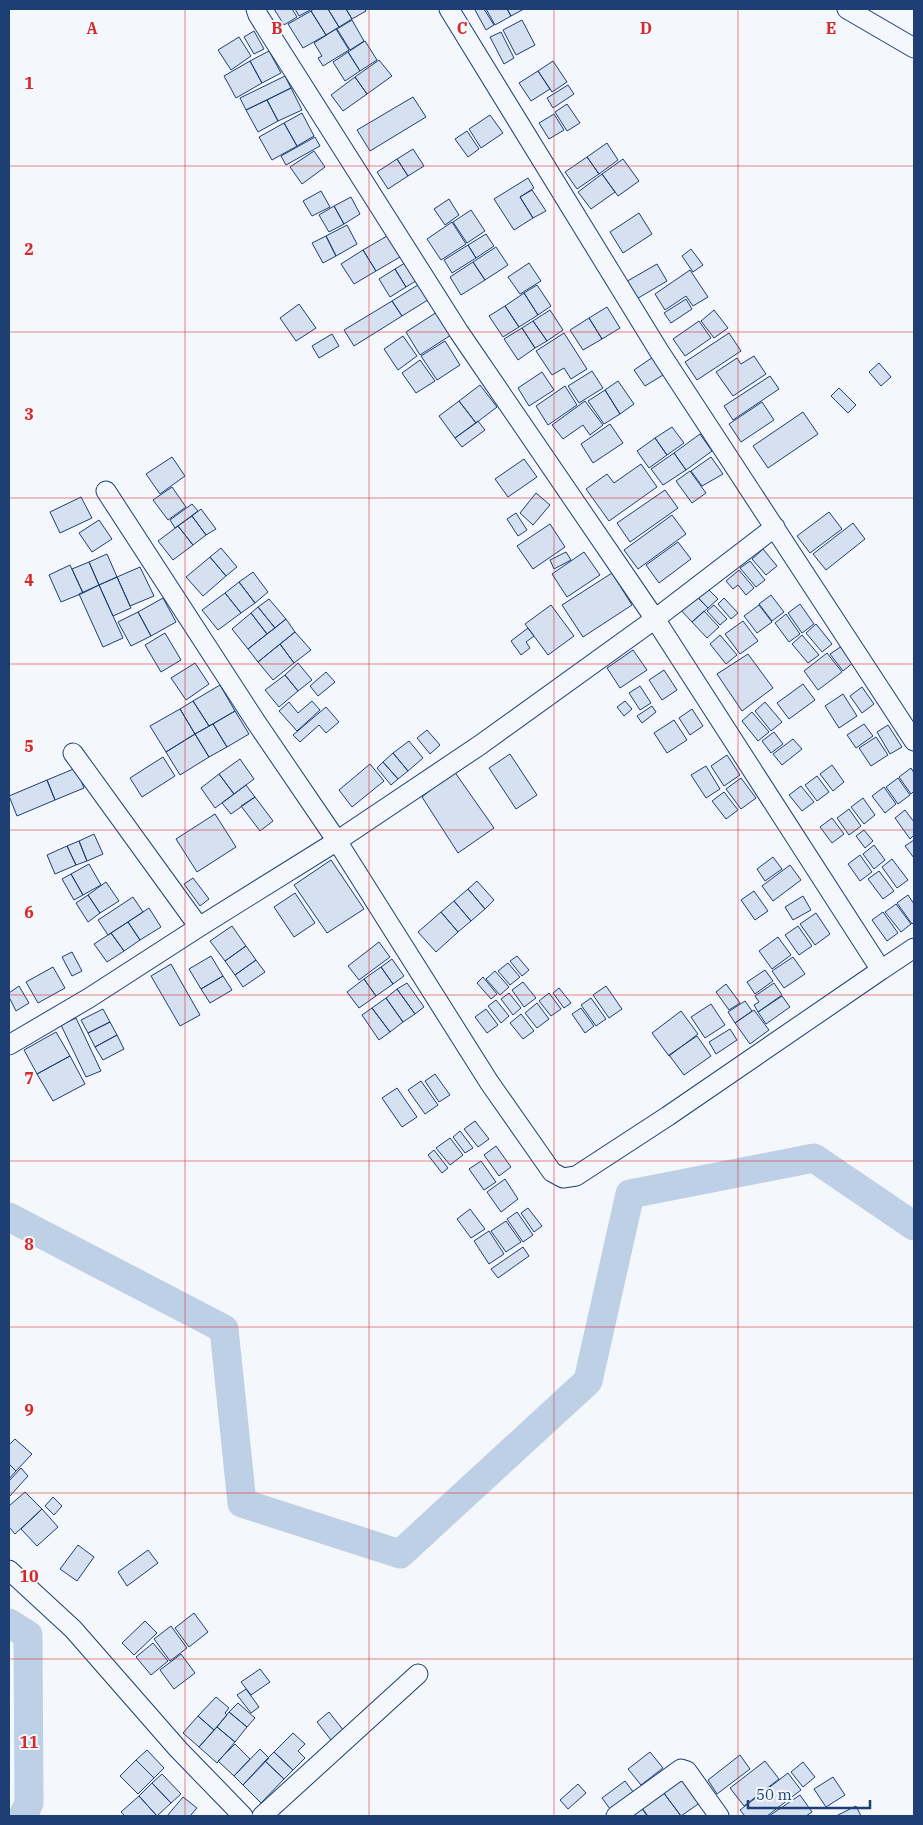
<svg xmlns="http://www.w3.org/2000/svg" width="923" height="1825" font-family="'IBM Plex Serif',serif">
  <rect width="100%" height="100%" fill="#f4f7fb"/>
  <g fill="none" stroke-linecap="round" stroke-linejoin="round">
    <path stroke="#bed0e5" stroke-width="29" d="M9 1217 224 1329 242 1503 400 1554 588 1381 630 1194 814 1158 914 1226
      M9 1623 28 1635 29 1803 23 1816"/>
  </g>
  <path fill="#d5e0f0" stroke="#1d3f73" d="M274 9H292L297 17 284 25Z
    M295 9H312L299 16Z
    M314 9H328L339 27 326 35 311 11Z
    M328 9H346L352 19 339 27Z
    M346 9H364L366 11 352 19Z
    M477 9H484L494 25 486 30 475 10Z
    M486 9H507L511 16 495 25Z
    M507 9H524L511 16Z
    M311 11 326 35 303 48 288 24Z
    M352 20 364 41 350 50 337 29Z
    M522 20 535 45 516 55 503 30Z
    M336 29 349 50 323 66 318 58 322 56 314 43Z
    M254 31 264 49 254 54 244 37Z
    M501 32 514 58 504 64 490 37Z
    M239 37 251 56 231 70 218 50Z
    M365 41 377 60 360 71 348 52Z
    M269 51 281 73 262 83 250 61Z
    M348 52 360 71 345 81 333 62Z
    M379 60 392 76 367 94 355 77Z
    M250 61 262 83 236 98 224 76Z
    M553 61 567 82 552 92 538 71Z
    M538 71 550 89 531 101 519 83Z
    M285 76 291 88 246 110 240 98Z
    M355 77 367 94 343 111 331 95Z
    M568 85 574 94 553 108 547 98Z
    M291 88 302 110 278 121 267 100Z
    M413 97 426 117 370 151 357 130Z
    M267 100 278 121 258 132 246 110Z
    M567 104 580 123 567 131 555 112Z
    M302 113 314 136 297 146 284 123Z
    M554 114 564 130 549 139 539 123Z
    M490 115 503 133 481 148 469 129Z
    M284 123 297 146 272 160 259 137Z
    M467 131 479 149 468 157 455 139Z
    M315 137 320 146 286 165 281 156Z
    M607 143 618 160 599 174 587 157Z
    M413 149 424 166 408 176 397 159Z
    M314 151 325 167 302 184 290 167Z
    M587 157 599 174 577 189 565 172Z
    M397 159 408 176 388 189 377 172Z
    M623 159 639 181 618 196 602 174Z
    M602 174 615 192 591 209 578 192Z
    M528 178 534 188 520 197 533 218 514 230 494 199Z
    M532 190 546 211 533 218 520 197Z
    M321 191 330 207 312 216 303 201Z
    M351 197 360 214 344 224 334 206Z
    M449 199 459 215 445 225 434 209Z
    M334 206 344 224 329 232 319 215Z
    M471 210 485 231 467 243 453 222Z
    M639 213 652 234 623 253 610 232Z
    M452 222 466 244 441 260 427 239Z
    M347 225 357 244 336 256 326 236Z
    M486 234 494 246 476 258 468 245Z
    M326 236 336 256 323 263 312 243Z
    M387 236 400 257 376 271 363 250Z
    M468 245 476 258 452 273 444 260Z
    M496 247 508 265 485 280 473 262Z
    M691 249 703 265 693 272 682 256Z
    M363 250 376 271 354 284 341 264Z
    M408 261 419 279 406 287 395 269Z
    M473 262 485 280 461 295 450 277Z
    M529 263 541 281 520 294 508 277Z
    M657 264 667 281 635 300 624 283Z
    M395 269 406 287 390 297 379 279Z
    M690 270 708 297 693 306 686 296 665 310 655 294Z
    M421 283 431 298 402 316 392 301Z
    M537 285 551 306 538 315 524 293Z
    M524 293 538 315 519 327 505 306Z
    M686 299 692 309 671 323 664 313Z
    M392 301 402 316 354 346 344 330Z
    M299 304 316 328 296 341 280 318Z
    M505 306 519 327 503 337 489 316Z
    M607 307 620 328 602 339 589 318Z
    M550 310 563 330 547 341 533 321Z
    M714 310 728 328 714 338 701 321Z
    M437 312 451 335 420 355 406 332Z
    M589 318 602 339 583 350 570 330Z
    M533 321 547 341 535 348 522 328Z
    M699 321 711 338 685 356 673 339Z
    M522 328 535 348 518 360 504 339Z
    M564 333 587 369 571 379 564 368 552 375 536 351Z
    M729 333 741 351 697 380 685 362Z
    M332 334 339 346 319 358 312 346Z
    M403 336 417 356 398 370 384 349Z
    M445 341 460 365 437 380 421 356Z
    M656 355 668 372 645 386 634 370Z
    M754 356 766 374 733 396 716 372 737 358 741 364Z
    M420 360 435 381 416 393 402 373Z
    M879 363 891 377 881 386 869 372Z
    M592 371 603 388 579 403 568 386Z
    M542 372 554 390 529 406 518 388Z
    M770 376 779 389 733 420 724 406Z
    M618 381 634 404 620 414 605 390Z
    M480 385 497 407 476 423 459 401Z
    M565 386 577 405 548 425 536 406Z
    M839 388 856 405 848 413 831 396Z
    M605 390 620 414 604 424 588 401Z
    M459 401 476 423 455 438 439 416Z
    M585 401 603 425 590 435 583 425 563 439 552 425Z
    M762 402 774 420 741 442 729 424Z
    M803 412 818 434 768 468 753 446Z
    M478 421 485 430 462 447 455 438Z
    M610 424 623 443 593 463 581 444Z
    M672 427 684 443 667 455 655 438Z
    M700 434 712 451 686 470 674 453Z
    M655 438 667 455 649 468 637 451Z
    M674 453 686 470 663 485 651 469Z
    M172 457 185 476 160 494 146 474Z
    M711 457 723 474 702 486 691 471Z
    M524 459 537 477 508 497 495 479Z
    M641 464 657 487 609 521 586 489 607 474 614 483Z
    M690 471 706 493 692 503 676 481Z
    M172 487 186 507 168 520 153 500Z
    M665 490 678 508 630 542 617 523Z
    M536 493 550 505 533 525 520 513Z
    M81 497 92 518 60 533 50 512Z
    M192 504 198 511 175 528 170 520Z
    M201 509 216 529 206 535 192 516Z
    M829 512 842 529 810 553 797 536Z
    M516 513 527 530 518 536 507 519Z
    M672 515 686 534 638 569 624 550Z
    M192 516 206 535 193 545 178 526Z
    M99 520 112 539 92 552 79 533Z
    M853 523 865 539 826 570 813 554Z
    M550 524 565 547 533 569 517 546Z
    M178 526 193 545 173 560 158 541Z
    M678 542 691 559 659 583 646 565Z
    M221 548 237 567 226 576 210 557Z
    M763 549 777 566 766 575 752 559Z
    M566 552 571 560 554 569 550 560Z
    M584 552 600 575 567 597 552 574Z
    M107 554 117 577 99 585 89 562Z
    M210 557 226 576 203 596 186 577Z
    M750 561 765 580 756 587 740 568Z
    M89 562 99 585 83 593 72 569Z
    M70 565 83 593 61 602 49 575Z
    M140 567 154 596 130 606 117 577Z
    M739 570 754 588 746 595 738 585 733 589 726 581Z
    M253 572 268 592 255 603 239 582Z
    M612 573 632 605 583 637 562 605Z
    M117 577 131 608 113 616 99 585Z
    M239 582 255 603 241 613 225 593Z
    M99 585 123 638 103 647 79 594Z
    M705 586 718 599 708 608 695 595Z
    M692 591 708 608 692 622 677 606Z
    M225 593 241 613 218 630 202 610Z
    M771 595 784 612 772 621 759 604Z
    M163 598 176 622 151 636 138 612Z
    M724 598 738 613 731 619 718 604Z
    M269 599 286 619 275 628 258 607Z
    M800 604 814 624 802 633 788 613Z
    M551 605 574 636 548 655 525 624Z
    M714 605 727 619 720 625 707 611Z
    M759 605 772 622 757 633 744 616Z
    M258 607 275 628 267 634 251 613Z
    M704 611 719 627 707 638 692 622Z
    M138 612 151 636 131 646 118 622Z
    M251 613 267 634 248 649 232 629Z
    M786 614 800 634 789 642 775 623Z
    M286 619 295 632 258 662 248 649Z
    M743 621 758 641 740 654 725 634Z
    M816 624 832 644 822 652 806 633Z
    M528 628 534 636 526 642 530 648 521 655 511 641Z
    M295 632 311 650 294 663 280 644Z
    M165 633 181 660 161 672 145 645Z
    M720 635 737 655 726 664 710 644Z
    M802 635 819 655 808 663 792 644Z
    M280 644 294 663 273 680 258 662Z
    M842 646 854 662 843 671 830 654Z
    M633 650 647 670 620 688 607 668Z
    M827 653 842 672 818 690 804 671Z
    M748 654 773 688 742 711 717 674Z
    M195 663 209 684 186 700 171 678Z
    M298 663 312 680 298 691 285 675Z
    M664 670 677 690 662 700 649 680Z
    M326 672 335 682 318 696 310 686Z
    M285 675 298 691 279 707 265 690Z
    M803 684 815 700 789 719 777 703Z
    M220 685 235 711 209 726 193 701Z
    M640 686 651 703 640 710 629 693Z
    M862 687 874 704 862 713 850 696Z
    M843 694 857 716 839 728 825 706Z
    M193 701 209 726 195 734 180 709Z
    M312 701 320 710 297 731 279 711 289 702 298 713Z
    M625 701 632 709 624 716 617 707Z
    M765 702 782 722 771 731 755 711Z
    M652 706 656 712 642 723 637 716Z
    M326 707 339 722 326 733 319 725 300 742 293 735Z
    M180 709 195 734 166 752 150 726Z
    M692 709 703 726 690 735 679 718Z
    M235 711 249 734 227 747 213 724Z
    M752 712 769 732 758 741 742 721Z
    M674 720 687 740 667 753 654 733Z
    M213 724 227 747 209 757 195 734Z
    M864 724 873 736 856 748 847 735Z
    M888 725 902 747 890 754 877 732Z
    M427 730 440 745 430 754 417 738Z
    M774 732 783 744 771 753 762 741Z
    M195 734 209 757 180 775 166 752Z
    M876 737 888 755 871 766 859 748Z
    M793 739 802 749 782 765 773 754Z
    M409 741 423 758 408 771 393 753Z
    M393 753 408 771 398 779 383 762Z
    M510 754 537 795 516 809 489 768Z
    M727 755 740 775 724 786 711 766Z
    M163 757 175 776 142 797 130 778Z
    M240 759 254 779 234 794 219 774Z
    M383 762 398 779 391 785 377 768Z
    M370 764 384 781 352 807 339 790Z
    M832 765 844 782 833 791 820 774Z
    M706 766 720 789 706 798 691 775Z
    M76 768 84 788 55 800 47 780Z
    M911 768 914 773V791L911 794 899 777Z
    M454 771 494 828 458 853 422 797Z
    M219 774 234 794 215 808 201 788Z
    M817 776 829 792 817 801 805 785Z
    M741 778 756 798 741 809 726 789Z
    M898 778 910 795 898 804 886 787Z
    M47 780 55 800 17 816 9 796Z
    M246 785 255 797 231 814 222 803Z
    M801 786 814 802 802 811 789 795Z
    M884 787 896 804 885 813 872 796Z
    M724 792 738 810 726 819 712 801Z
    M255 797 273 821 260 831 241 806Z
    M863 798 875 815 864 824 851 807Z
    M849 809 861 826 849 835 837 818Z
    M905 810 914 822V835L910 839 895 818Z
    M215 814 236 847 197 872 176 839Z
    M832 818 844 834 832 843 820 827Z
    M864 830 873 841 865 848 856 836Z
    M94 834 103 854 87 861 79 841Z
    M914 840V858L905 846Z
    M79 841 87 861 76 865 67 846Z
    M874 845 885 860 874 869 863 854Z
    M67 846 76 865 55 874 47 855Z
    M860 855 872 872 860 881 848 864Z
    M773 857 782 869 765 881 757 869Z
    M892 859 908 880 897 888 882 867Z
    M331 860 364 909 327 933 294 885Z
    M89 864 101 885 83 895 71 874Z
    M790 865 801 880 773 901 762 886Z
    M879 871 894 891 883 899 868 879Z
    M71 874 83 895 74 900 62 879Z
    M193 878 209 899 200 906 184 884Z
    M477 881 494 900 485 909 468 889Z
    M106 882 119 901 100 913 88 895Z
    M468 889 485 909 471 921 454 901Z
    M754 891 768 911 755 920 741 900Z
    M295 893 315 923 294 937 274 907Z
    M88 895 100 913 88 922 76 903Z
    M908 895 914 904V922L912 924 897 903Z
    M803 896 811 910 793 920 785 907Z
    M133 897 143 912 108 935 98 920Z
    M454 901 471 921 458 932 441 912Z
    M896 904 911 924 901 932 885 912Z
    M149 908 161 927 140 940 128 922Z
    M441 912 458 932 436 952 418 932Z
    M883 912 898 933 887 941 872 920Z
    M816 913 830 934 815 945 800 924Z
    M128 922 140 940 124 951 111 933Z
    M232 926 246 946 225 961 210 941Z
    M798 926 812 946 799 955 785 935Z
    M111 933 124 951 107 962 94 944Z
    M778 937 791 955 772 969 759 951Z
    M379 942 390 957 359 980 348 966Z
    M246 946 256 960 235 975 225 961Z
    M72 952 82 971 72 976 62 957Z
    M211 956 223 976 201 989 189 969Z
    M517 956 529 970 522 976 510 961Z
    M793 957 805 974 784 988 772 971Z
    M392 959 404 976 393 984 381 967Z
    M256 960 265 972 243 987 235 975Z
    M508 963 520 977 510 985 498 971Z
    M171 964 200 1015 180 1026 151 976Z
    M53 967 65 988 38 1003 26 982Z
    M381 967 393 984 376 996 364 979Z
    M765 970 773 981 755 994 747 982Z
    M495 971 509 987 500 995 486 979Z
    M223 976 232 990 210 1003 201 989Z
    M483 977 497 994 491 999 477 983Z
    M364 979 376 996 359 1008 347 992Z
    M523 982 536 998 524 1007 512 990Z
    M407 983 424 1007 415 1014 397 989Z
    M774 983 782 995 758 1012 754 1005 759 1002 755 996Z
    M726 984 740 1003 729 1010 716 992Z
    M19 986 29 1003 16 1011 9 997V993Z
    M606 986 622 1009 609 1018 593 995Z
    M559 988 571 1003 564 1008 553 993Z
    M397 989 415 1014 403 1022 386 998Z
    M509 993 521 1008 513 1015 501 999Z
    M549 993 561 1009 551 1016 539 1001Z
    M782 996 790 1007 766 1024 758 1012Z
    M386 998 403 1022 390 1032 372 1008Z
    M591 998 606 1019 596 1026 581 1005Z
    M496 1000 509 1016 501 1023 488 1006Z
    M745 1001 752 1011 735 1023 728 1012Z
    M537 1003 549 1019 537 1028 525 1013Z
    M711 1004 725 1025 705 1038 691 1017Z
    M372 1008 390 1032 379 1040 362 1015Z
    M581 1008 594 1026 585 1033 572 1014Z
    M103 1009 110 1022 88 1033 81 1020Z
    M486 1009 498 1025 487 1033 475 1017Z
    M754 1010 769 1030 750 1044 735 1023Z
    M681 1011 698 1034 669 1056 652 1033Z
    M521 1014 534 1031 523 1039 510 1023Z
    M76 1018 101 1071 86 1077 61 1025Z
    M110 1022 117 1035 95 1047 88 1033Z
    M730 1029 737 1040 716 1054 709 1042Z
    M56 1032 70 1056 37 1074 24 1050Z
    M117 1035 124 1049 103 1060 95 1047Z
    M697 1036 711 1056 684 1075 669 1055Z
    M70 1056 85 1084 53 1101 37 1074Z
    M435 1074 450 1095 439 1102 425 1081Z
    M421 1081 438 1105 425 1114 408 1090Z
    M397 1088 417 1117 402 1127 382 1098Z
    M475 1121 489 1139 478 1147 464 1129Z
    M460 1131 473 1148 465 1153 453 1137Z
    M450 1138 463 1155 450 1165 436 1148Z
    M496 1146 511 1167 499 1176 484 1155Z
    M434 1150 448 1168 442 1173 428 1155Z
    M481 1161 496 1182 484 1190 469 1169Z
    M505 1179 518 1199 501 1212 487 1192Z
    M528 1208 542 1226 534 1232 521 1213Z
    M470 1209 485 1229 471 1238 457 1219Z
    M517 1212 533 1235 523 1242 507 1219Z
    M506 1221 521 1242 506 1252 491 1231Z
    M489 1231 504 1254 489 1264 474 1241Z
    M523 1247 529 1256 498 1278 491 1269Z
    M15 1439 32 1454 16 1471 9 1464V1445Z
    M9 1464 16 1471 9 1479Z
    M21 1468 28 1476 9 1497V1481Z
    M25 1492 42 1509 15 1534 9 1527V1506Z
    M53 1497 62 1506 54 1515 45 1506Z
    M42 1509 58 1527 37 1546 21 1529Z
    M78 1545 94 1557 77 1581 60 1569Z
    M148 1550 158 1563 127 1586 118 1572Z
    M194 1613 208 1632 189 1647 175 1628Z
    M145 1621 157 1633 134 1655 122 1643Z
    M171 1626 187 1648 170 1661 154 1639Z
    M153 1643 168 1661 151 1675 136 1657Z
    M181 1654 195 1673 174 1689 160 1670Z
    M260 1669 270 1682 251 1695 241 1682Z
    M246 1689 259 1707 251 1713 237 1695Z
    M216 1697 229 1708 225 1713 227 1715 214 1730 198 1716Z
    M238 1703 255 1718 247 1727 229 1712Z
    M229 1712 247 1727 235 1742 217 1727Z
    M329 1712 344 1731 331 1740 317 1722Z
    M198 1716 214 1730 199 1747 183 1733Z
    M217 1727 235 1742 217 1763 199 1747Z
    M293 1733 305 1744 298 1751 305 1758 293 1770 274 1752Z
    M235 1744 250 1759 234 1776 218 1761Z
    M260 1749 269 1758 243 1785 234 1776Z
    M147 1750 164 1768 154 1778 136 1760Z
    M274 1752 293 1770 284 1779 265 1761Z
    M650 1752 663 1768 641 1785 628 1769Z
    M740 1755 750 1769 717 1794 708 1780Z
    M136 1760 154 1778 138 1794 120 1776Z
    M265 1761 284 1779 261 1803 243 1785Z
    M765 1761 779 1779 744 1806 730 1788Z
    M803 1762 815 1777 803 1787 791 1772Z
    M683 1771 704 1800 681 1816 660 1788Z
    M788 1773 801 1790 767 1816H745L740 1810Z
    M162 1774 181 1794 171 1803 152 1783Z
    M833 1777 845 1795 826 1807 814 1789Z
    M625 1781 637 1797 613 1813 602 1798Z
    M152 1783 171 1803 157 1816 139 1796Z
    M578 1784 586 1793 568 1809 560 1800Z
    M660 1788 681 1816H648L639 1804Z
    M800 1795 812 1812 806 1816H769Z
    M139 1796 157 1816H125L121 1812Z
    M183 1797 197 1808 190 1816H167Z
    M639 1804 647 1816H621Z
    M856 1806 861 1816H836Z"/>
  <g fill="none" stroke-linecap="round" stroke-linejoin="round">
    <defs>
      <path id="minor" d="M256 9 258 15 459 332 655 619 775 527
        M449 9 659 351 914 741
        M847 9 914 48
        M106 491 256 722 337 841 489 1082 552 1172 563 1178 576 1176 668 1116 881 970
        M73 753 199 927
        M9 1045 89 998 199 927 337 841 480 745 655 619 881 970 914 948
        M9 1570 73 1629 178 1749 243 1816
        M262 1816 418 1674
        M616 1816 681 1769 687 1771 719 1816"/>
    </defs>
    <use href="#minor" stroke="#1d3f73" stroke-width="21"/>
    <use href="#minor" stroke="#f4f7fb" stroke-width="19"/>
  </g>
  <path fill="none" stroke="#d62828" stroke-width="1" stroke-opacity="0.55" d="M185 9V1816M369 9V1816M554 9V1816M738 9V1816M9 166H914M9 332H914M9 498H914M9 664H914M9 830H914M9 995H914M9 1161H914M9 1327H914M9 1493H914M9 1659H914"/>
  <g font-size="16" text-anchor="middle" font-weight="bold" fill="#d62828" stroke="#f4f7fb" stroke-width="4" stroke-linejoin="round" paint-order="stroke">
    <text x="92" y="34">A</text>
    <text x="277" y="34">B</text>
    <text x="462" y="34">C</text>
    <text x="646" y="34">D</text>
    <text x="831" y="34">E</text>
    <text x="29" y="89">1</text>
    <text x="29" y="255">2</text>
    <text x="29" y="420">3</text>
    <text x="29" y="586">4</text>
    <text x="29" y="752">5</text>
    <text x="29" y="918">6</text>
    <text x="29" y="1084">7</text>
    <text x="29" y="1250">8</text>
    <text x="29" y="1416">9</text>
    <text x="29" y="1582">10</text>
    <text x="29" y="1748">11</text>
  </g>
  <rect width="923" height="1825" fill="none" stroke="#1d3f73" stroke-width="20"/>
  <path d="M748 1800v8h122v-8" fill="none" stroke="#1d3f73" stroke-width="2.5"/>
  <text x="756" y="1800" font-size="15" fill="#1d3f73" stroke="#f4f7fb" stroke-width="4" paint-order="stroke">50 m</text>
</svg>
